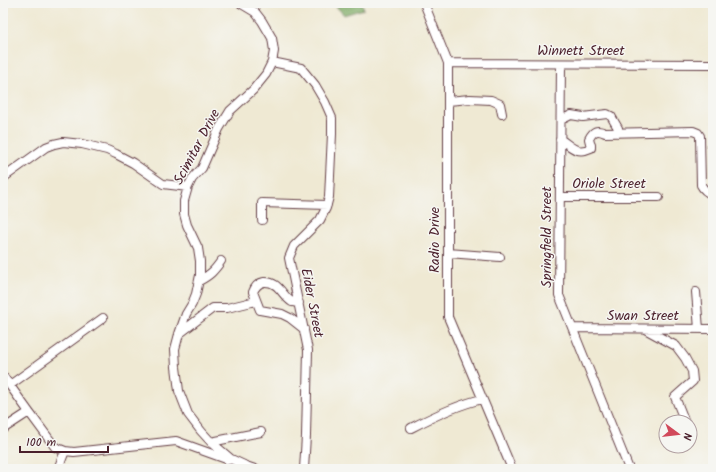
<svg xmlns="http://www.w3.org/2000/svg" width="716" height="472" font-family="Kalam,sans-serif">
  <rect width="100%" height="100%" fill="#f6f6f2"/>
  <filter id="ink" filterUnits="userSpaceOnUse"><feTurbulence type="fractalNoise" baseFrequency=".025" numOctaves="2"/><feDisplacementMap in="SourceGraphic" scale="8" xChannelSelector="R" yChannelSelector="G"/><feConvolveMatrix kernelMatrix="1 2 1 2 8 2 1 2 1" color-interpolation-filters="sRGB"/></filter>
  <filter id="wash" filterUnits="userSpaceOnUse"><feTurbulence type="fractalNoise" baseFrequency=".012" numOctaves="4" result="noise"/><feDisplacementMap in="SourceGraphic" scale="16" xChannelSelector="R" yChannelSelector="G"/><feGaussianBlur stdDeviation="0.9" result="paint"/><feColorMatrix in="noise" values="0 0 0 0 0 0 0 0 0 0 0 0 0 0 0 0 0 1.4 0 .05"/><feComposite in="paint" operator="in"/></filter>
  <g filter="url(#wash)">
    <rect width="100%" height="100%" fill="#efe9d3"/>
    <path fill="#7aa861" stroke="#626446" d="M333 3H362L364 9 344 15Z"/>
  </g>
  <g filter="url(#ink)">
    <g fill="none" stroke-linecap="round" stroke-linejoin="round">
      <defs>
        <path id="minor" d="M240 3 255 12 262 21 272 38 274 51 272 62 266 74 253 90 230 111 219 129 202 168 192 179 188 187 184 201V214L187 225 198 248 200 261V275L196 294 192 304 186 314 179 334 175 349 176 367 179 391 188 414 201 431 211 442 231 459 244 465
          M424 3 448 63V317L512 469
          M272 62 301 68 315 85 325 102 332 118V134L329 197 326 208 320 220 294 246 289 258 308 350 306 436 304 469
          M448 63 713 64
          M561 64 559 295 629 469
          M448 101 470 99 491 100 500 104 502 114
          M561 120 571 115 583 117 607 114 611 116 615 123 618 128V133
          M560 139C571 146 576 155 591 148V145L590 143 589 139C593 131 597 129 605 133L693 131 698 133 700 136 701 185C704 191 708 193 713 195
          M3 178 46 147 54 144 63 142 82 144 107 150 116 154 133 163 163 184 188 187
          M560 197H659
          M262 220V203L327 205
          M448 253 500 257
          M199 281C210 275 214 271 221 261
          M696 292 699 329
          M299 303C297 303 294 302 292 302 282 296 279 281 264 282 258 283 255 287 253 292L260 310 282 314 290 318 304 329
          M573 328 713 329
          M645 329 676 346 685 358 692 371 693 381 675 397 685 422
          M179 334 213 308H227L256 301
          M3 376 29 412 55 447 65 451 74 452 176 441 229 460
          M10 385 103 318
          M411 428C434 416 457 405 482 399
          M3 429 29 412
          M211 442 261 432
          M240 464 255 469
          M58 469 65 451"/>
      </defs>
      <use href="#minor" stroke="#633d44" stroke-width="10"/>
      <use href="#minor" stroke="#fff" stroke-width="8"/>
    </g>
  </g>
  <g text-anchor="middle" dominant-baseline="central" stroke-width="3" stroke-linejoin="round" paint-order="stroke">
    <g font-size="14" fill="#4a1f2b" stroke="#f6f6f2">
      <text x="581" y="51">Winnett Street</text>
      <text transform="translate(197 147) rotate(-62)">Scimitar Drive</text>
      <text x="609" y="184">Oriole Street</text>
      <text transform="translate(547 237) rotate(-90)">Springfield Street</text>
      <text transform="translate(435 240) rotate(-90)">Radio Drive</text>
      <text transform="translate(312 303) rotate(79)">Eider Street</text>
      <text x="643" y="316">Swan Street</text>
    </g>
  </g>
  <rect width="716" height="472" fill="none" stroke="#f6f6f2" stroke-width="16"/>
  <g transform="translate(678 434) rotate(105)"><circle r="19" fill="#f6f6f2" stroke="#b1a0a2"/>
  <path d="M0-3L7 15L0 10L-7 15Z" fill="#d1495b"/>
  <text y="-6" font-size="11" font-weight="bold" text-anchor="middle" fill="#4a1f2b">N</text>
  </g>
  <path d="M20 446v6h88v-6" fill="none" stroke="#4a1f2b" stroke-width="2"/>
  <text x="26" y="446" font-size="12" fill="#4a1f2b" stroke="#f6f6f2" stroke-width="3" paint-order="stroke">100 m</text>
</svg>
